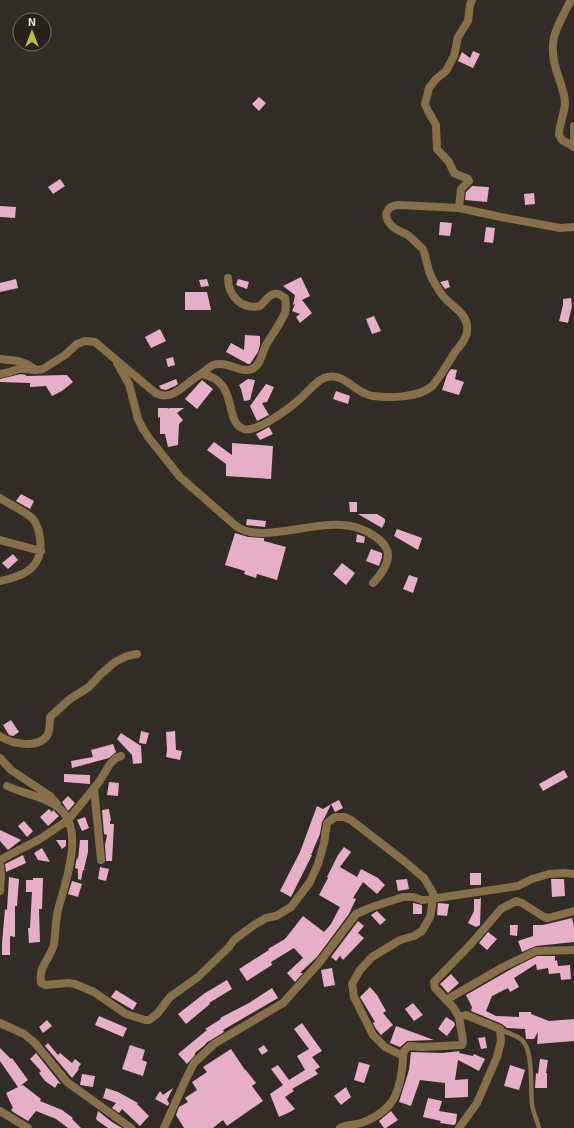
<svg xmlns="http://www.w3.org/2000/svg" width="574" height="1128" font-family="'Exo 2',sans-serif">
  <rect width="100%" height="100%" fill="#322c27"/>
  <path fill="#e7aec8" d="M473 51 480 54 473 68 458 61 462 52 470 58Z
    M259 97 266 103 259 111 252 104Z
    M60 179 65 186 53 194 48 187Z
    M472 186 489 187 487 202 465 200 466 192Z
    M534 193 535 204 525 205 524 194Z
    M0 206 16 207 15 218 0 217Z
    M440 222 452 223 450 236 439 235Z
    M486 227 495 228 493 243 484 242Z
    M301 277 310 296 302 300 312 313 300 323 296 317 300 314 292 311 295 304 293 305 295 295 283 286Z
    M16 279 18 288 0 292V283Z
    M207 279 209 286 201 287 199 280Z
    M238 279 249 282 247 289 236 285Z
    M448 280 450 287 445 289 440 282Z
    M185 292H207L211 310H185Z
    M571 298 572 306 568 323 559 321 563 305V299Z
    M374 316 381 331 372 334 366 319Z
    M160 329 166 341 151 348 145 337Z
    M245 335 260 336V345L258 352 250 364H248L226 352 231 343 244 350Z
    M173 357 175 365 168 367 166 359Z
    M451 369 457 370 455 379 464 382 459 395 442 390 447 375Z
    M21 374 26 375V376L67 375 73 382 62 391 52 396 46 386 30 387V383L0 382V379Z
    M176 379 178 384 175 386 166 390 161 389 159 386Z
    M248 379 255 380 250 400 244 401 241 389 239 385Z
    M202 380 213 389 197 409 185 399Z
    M266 384 274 387 267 402 262 403 269 415 257 421 250 406Z
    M336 391 350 396 348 404 333 399Z
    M158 408H167L170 409 169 408H184L177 413 183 420 179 424 178 445 168 447 165 434H160V417L158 418Z
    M269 427 273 434 260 440 256 434Z
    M214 442 232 455V443L273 446 271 479 226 476V464L207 450Z
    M21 494 34 501 30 509 16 501Z
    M349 502H357V512H350Z
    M358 514H377L385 519V522L382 528Z
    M247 519 266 521 265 527 246 525Z
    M397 529 422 538 418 550 394 536Z
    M235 533 248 537 264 538V541L286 547 277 580 257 574 256 578 244 574 245 571 225 565Z
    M357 534 365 537 364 543 356 542Z
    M371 549 382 553V557L379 566 366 561Z
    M13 554 18 560 8 569 2 563Z
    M342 563 355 573 346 585 333 574Z
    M409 575 418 578 413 593 403 589Z
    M11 720 19 732 13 736 9 735 3 725Z
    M141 731 149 733 146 744 139 743Z
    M175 731 176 750 182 751 180 760 166 757 167 750 166 732Z
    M121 733 141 746 142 763 133 764 132 755 117 739Z
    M113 744 116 752 109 758 72 768 71 761 93 757 91 750Z
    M564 770 568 777 543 791 539 784Z
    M64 774 90 775V784L64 782Z
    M109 782 119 783 118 796 107 795Z
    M68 796 75 803 68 811 62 802Z
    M339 800 343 808 335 812 331 804Z
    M331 804 325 817 322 822 320 834 311 855H312L291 897 280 891 300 852 317 806 323 809Z
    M49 809 52 812 53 810 59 816 48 826 40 817Z
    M109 809 111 821H110V824H114L112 861H106L105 845 107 835 104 834 102 810Z
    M85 817 89 828 82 831 77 820Z
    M24 821 33 831 27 837 18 826Z
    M0 830 21 840 8 850 0 841Z
    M56 840H66V846L62 849Z
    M80 840H88V852L84 869 85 870H83L81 880 78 879V869L75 868 77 857 78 860Z
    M344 847 351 852 340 867 357 877 361 869 378 878 385 885 377 894 363 882 353 898 356 899 349 914 317 957 300 973H303L295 982 287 973 303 958 294 948 271 962 272 965 247 981 239 969 269 950 268 949 285 939 303 916 324 932 331 924 340 907 319 895 328 878 327 877 338 855Z
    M42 848 50 862 38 860 34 853Z
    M23 855 26 863 6 872 5 864Z
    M100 867 109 869 106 881 98 879Z
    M470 873H481V885H470Z
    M9 877 19 879 17 906H15V937L10 936V955H2V943L5 909 7 910Z
    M33 878H43L42 909H39L40 942 29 943 28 928H30L32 892H26V880H33Z
    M407 879 409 889 398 891 396 880Z
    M551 879H564L565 896 552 897Z
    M72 881 82 884 78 897 68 894Z
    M481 897 480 925 476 927 468 923 474 911V899H480Z
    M413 903 422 905V914H413Z
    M438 903 449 904 447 916 437 915Z
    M377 911 386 920 380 925 371 915Z
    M572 918 574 926V942L536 946 522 952 518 941 533 936V925H543Z
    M358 921 364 926 358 933 364 938 343 960 340 956 336 961 331 957Z
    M510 925H518L517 936 510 935Z
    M488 932 497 939 487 950 479 943Z
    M537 956H555V961L557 960 558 966 570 965 571 979 561 980 560 973 549 974 548 968 537 970 536 964 514 978 519 987 510 992 508 988 492 996 486 1011 496 1016 519 1017V1012H531V1014L549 1021 574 1019V1041L537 1044 538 1032 534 1039H526L525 1029 507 1028 502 1024 471 1011 472 1007 466 995 515 967Z
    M332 968 335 985 324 987 321 970Z
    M451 974 459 983 448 993 440 984Z
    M227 980 232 989 209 1003 210 1004 186 1024 178 1014 205 993Z
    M370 987 377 995 386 1011 383 1013 393 1025 381 1035 376 1029 373 1023 375 1022 360 997Z
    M272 988 278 998 223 1030 224 1032 206 1043V1044L195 1053V1055L187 1064 178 1054 207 1030 205 1029 221 1019 220 1018 249 1003Z
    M116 990 137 1003 133 1010 111 997Z
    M413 1003 423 1015 414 1021 405 1009Z
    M99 1016 127 1028 123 1037 95 1025Z
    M446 1017 454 1022 455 1025 447 1036 438 1029Z
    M47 1020 52 1026 43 1033 39 1027Z
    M302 1023 322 1051 312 1057 320 1067 315 1070 318 1074 292 1089 294 1091 285 1097 295 1109 290 1112 279 1117 270 1094 283 1085 271 1069 278 1065 289 1080 305 1070 297 1056 309 1049 294 1029Z
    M396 1026 423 1036 434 1040 407 1041 400 1047 390 1043Z
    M485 1037 487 1048 481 1049 478 1038Z
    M48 1043 58 1055 60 1053 72 1063 75 1059 81 1064 78 1068 79 1069 72 1078 45 1046Z
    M130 1045 145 1050 142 1060 147 1062 143 1076 122 1069Z
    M264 1045 268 1051 262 1055 258 1049Z
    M0 1048 11 1059 12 1058 28 1080 20 1086 23 1085 41 1099 40 1101 62 1110 73 1118 72 1119 81 1128H68L56 1119 36 1111 28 1121 13 1112 11 1110 13 1108 6 1093 18 1087 0 1061Z
    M231 1049 245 1070V1069L256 1083 252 1086 263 1101 227 1126 223 1120 213 1128H184L176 1115 179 1107 188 1102 185 1098 197 1090 192 1082 207 1072 203 1067Z
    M460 1051 459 1053 473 1056 474 1054 485 1059 479 1071 458 1060 455 1080 468 1079V1097L445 1098V1083L420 1080 411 1106 399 1102 409 1070 411 1052 442 1053Z
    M36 1053 61 1084 58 1083 55 1088 45 1081 39 1073 41 1071 30 1059Z
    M540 1059 548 1060 546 1073H547V1088H535L536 1073 538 1074Z
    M359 1062 370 1065 364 1083 354 1080Z
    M510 1065 525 1070 519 1090 504 1086Z
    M82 1074 95 1076 93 1087 80 1085Z
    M346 1087 351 1097 341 1105 334 1096Z
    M106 1088 118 1092 138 1103 137 1104 149 1116 140 1126 122 1109 119 1113 112 1108 116 1103 103 1098Z
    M173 1088 167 1100 169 1103 168 1106 155 1099 160 1091 163 1095Z
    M428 1098 442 1101 439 1111 457 1114 456 1123 454 1125 440 1123 441 1121 423 1117Z
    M98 1111 112 1122 122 1128H108L98 1121 96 1119Z
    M391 1111 398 1120 386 1128H384L379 1121Z"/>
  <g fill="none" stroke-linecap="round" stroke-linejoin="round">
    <path stroke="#86704a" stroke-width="4.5" d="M500 1029C507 1033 516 1035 522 1040 534 1052 530 1088 532 1104 533 1112 537 1120 539 1128"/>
    <path stroke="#86704a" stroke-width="8" d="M571 0C558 26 547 39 556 69 559 79 564 91 565 102 565 113 559 124 559 135L562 140 574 147
      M574 126V139
      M459 208 461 189 469 181 468 179 454 173 449 162 437 149 436 125 428 111 425 104 429 88 436 79 446 71 454 56 458 37 468 21 470 5 472 0
      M0 359 18 361 27 364 36 370 43 369 65 355 77 344 85 341 95 342 153 391C171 405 185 383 201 374 240 380 223 423 244 429 257 433 291 407 301 398 308 392 315 382 324 378 343 370 355 394 373 396 389 398 417 398 431 387 437 382 450 360 455 352 461 345 469 336 467 325 465 312 451 306 443 296 439 291 436 285 433 280 427 271 427 259 423 249 418 245 414 240 409 236 404 232 397 231 392 226 382 216 386 205 400 205L459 208 501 217 560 228 574 227
      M117 363 129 384 138 419 143 429 149 438 180 477 236 526C244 532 253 533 262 533 299 533 343 512 376 537 381 541 385 544 387 550 391 561 381 575 373 583
      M0 374C9 373 11 371 19 369 23 368 30 370 35 370
      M201 374C205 371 209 367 213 365 227 360 241 374 252 369 261 365 262 353 266 345 272 335 280 324 285 313 286 308 286 303 285 298 273 288 269 297 260 306 242 310 228 296 228 278
      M0 498C10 505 23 510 32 518 37 523 39 531 40 538 44 567 25 576 0 581
      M0 540 41 551
      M0 736C11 744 37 749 47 736 50 731 50 723 50 717L70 699 89 687 101 674 115 662 127 656 137 654
      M0 758 11 770 50 796 57 804
      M7 786C24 794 47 797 60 809 85 831 65 883 58 910 55 921 56 933 54 944 50 960 38 966 41 983L45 985 68 983 75 984 94 992 126 1014 145 1020H149L157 1014 170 997 198 977 229 947 234 940 243 933 254 925 266 918 276 916 291 907 310 882 318 864 324 843 327 823 335 817H344L351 820 404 861 424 878 433 893 432 906 430 917 422 931 414 936 400 940 372 957 360 970 352 984 354 997 373 1035 385 1047 403 1056C403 1069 399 1094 390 1104 384 1112 371 1120 361 1123 354 1125 347 1124 340 1128
      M94 788 101 860
      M0 860 40 839 68 820 99 782 110 764 116 758 121 756
      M0 865 1 874 0 891
      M446 1000 503 967 536 951 574 950
      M0 1023 24 1034 35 1043 67 1082 131 1128
      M403 1056 404 1051 409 1046 423 1047 462 1045 463 1041 459 1017 453 1007 435 988 434 982 471 944 501 909 516 901 522 903 544 917 548 918 574 911
      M0 1111 28 1128
      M164 1128 185 1081 194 1063 214 1044 283 1003 319 963 356 914 372 907 403 897H413L422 900 437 898 518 886 532 879 549 874 565 873 574 874
      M459 1128 477 1103 497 1057 501 1041 500 1029 466 1015 459 1017"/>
  </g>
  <g transform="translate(32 32)"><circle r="19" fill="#28221d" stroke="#736e69"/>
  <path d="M0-3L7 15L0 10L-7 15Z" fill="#b9c046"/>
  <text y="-6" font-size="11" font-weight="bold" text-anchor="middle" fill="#e3dfdc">N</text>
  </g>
</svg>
